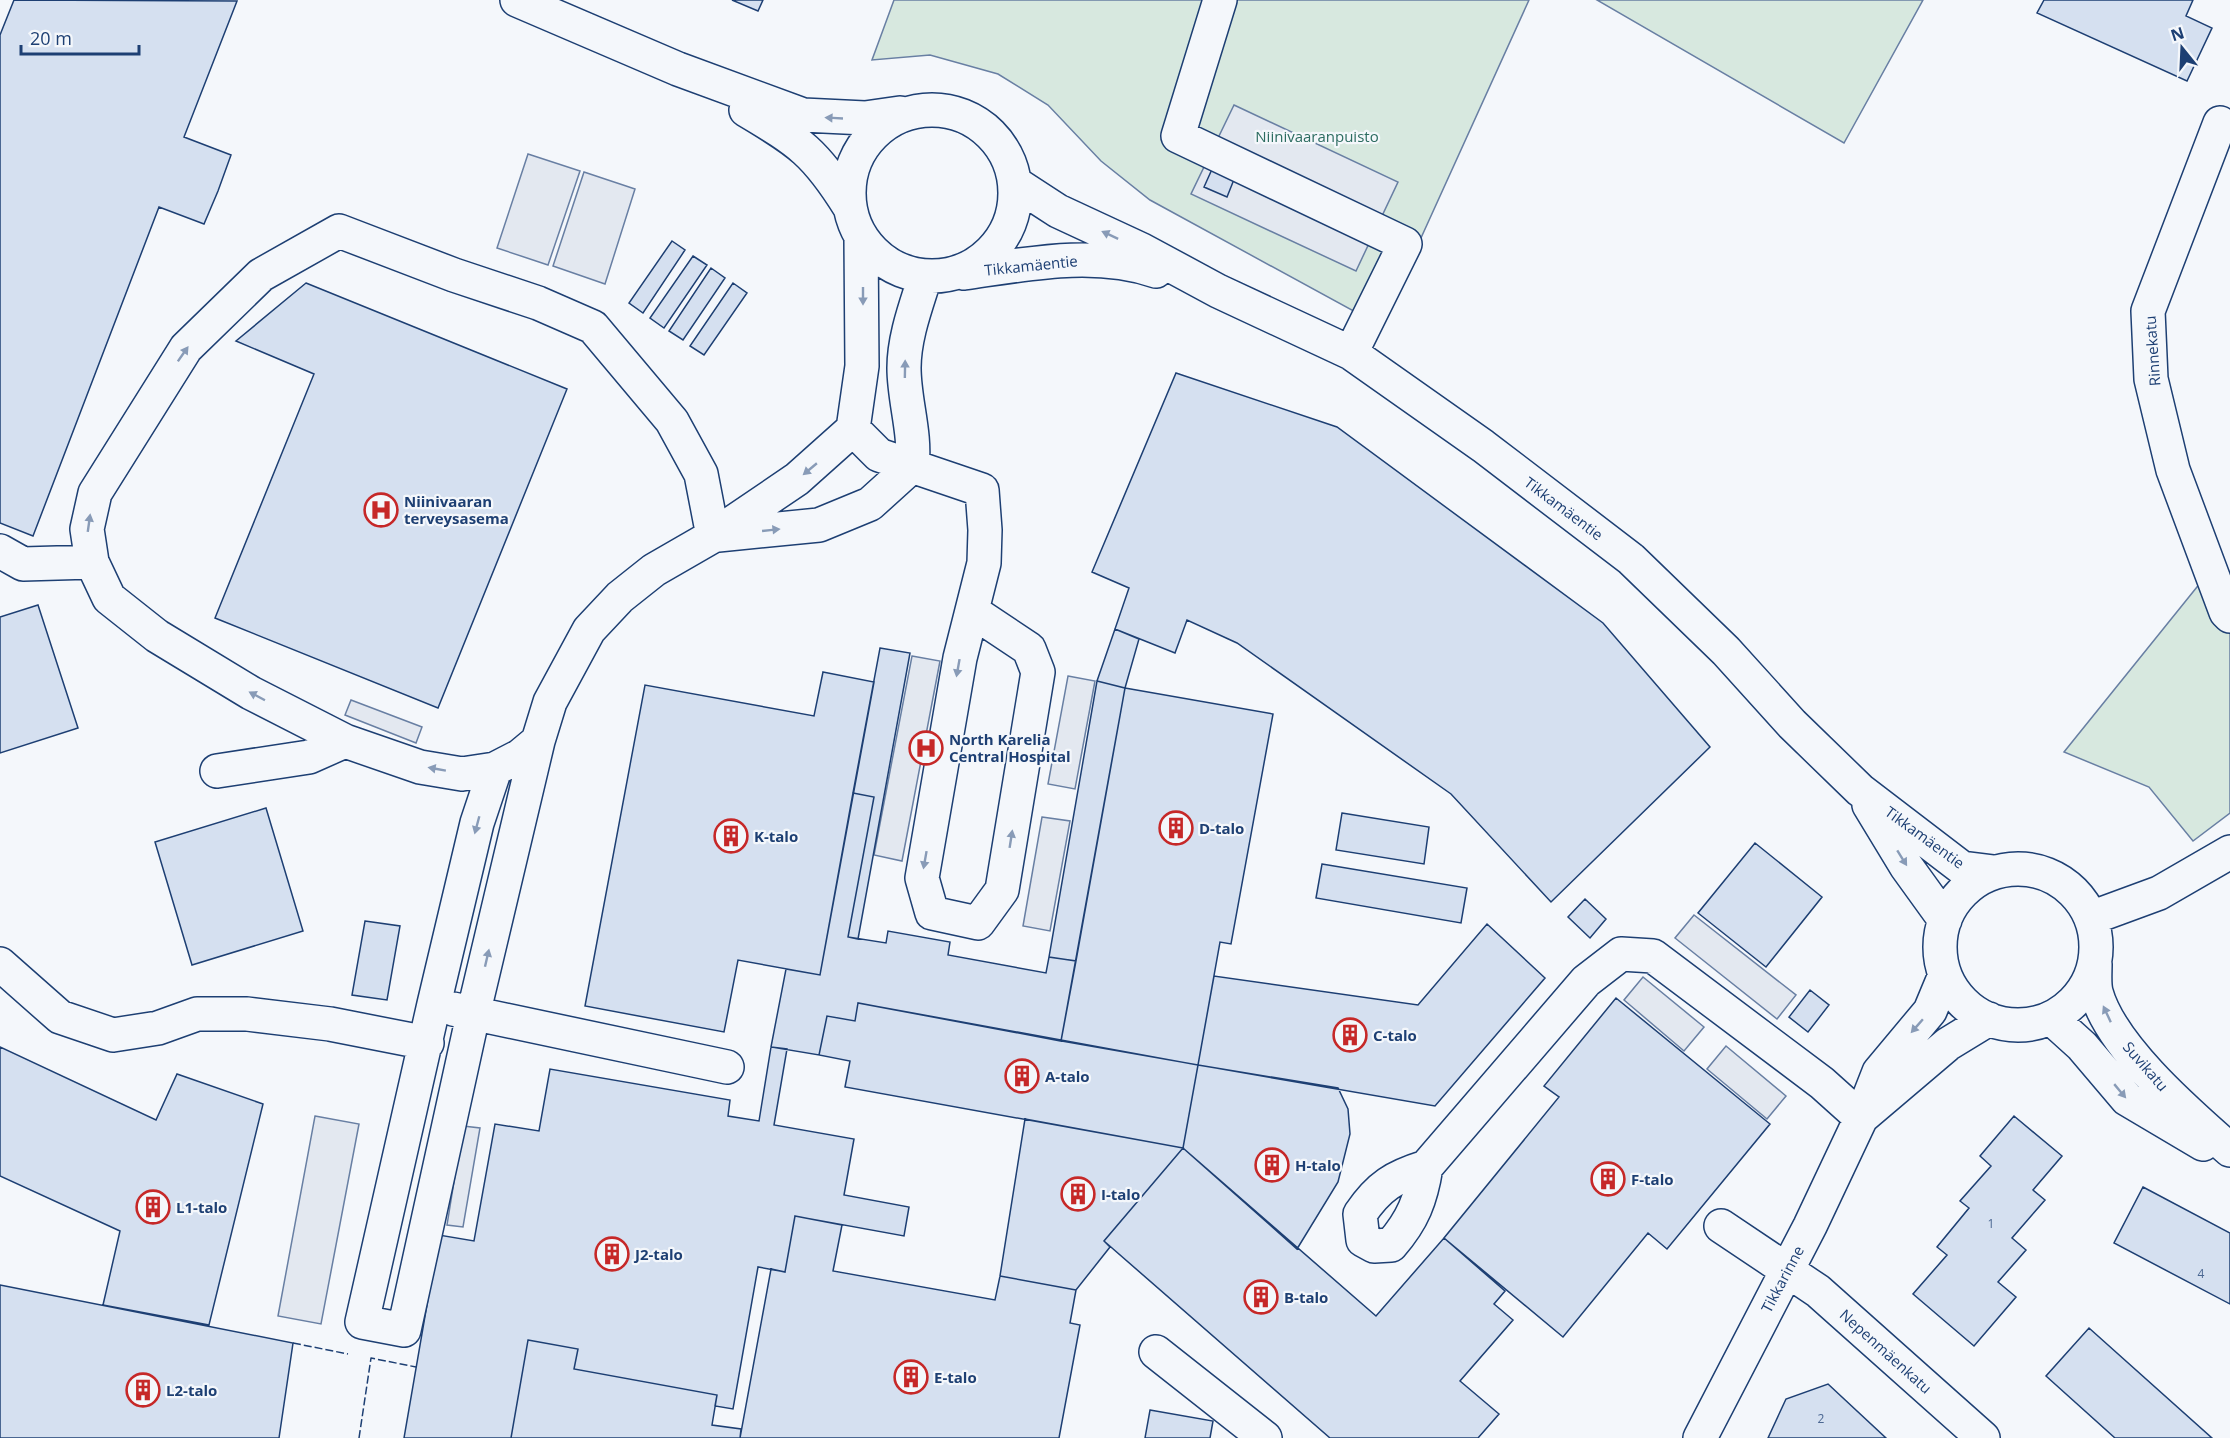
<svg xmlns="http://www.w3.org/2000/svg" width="2230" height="1438" font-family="'Open Sans',sans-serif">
  <rect width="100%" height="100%" fill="#f4f7fb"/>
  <path fill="#d7e8df" stroke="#687fa3" stroke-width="1.5" d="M894 0H1529L1381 326 1150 200 1101 161 1048 105 998 74 930 55 872 60Z
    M1597 0H1923L1844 143Z
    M2201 582 2230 620V813L2193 841 2149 787 2064 752Z"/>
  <path fill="#e3e8f0" stroke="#687fa3" stroke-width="1.5" d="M1234 105 1398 182 1356 271 1191 194Z
    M528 154 580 171 548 265 497 248Z
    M584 172 635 189 605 284 553 266Z
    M912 656 940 661 902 861 874 855Z
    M1068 676 1095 681 1075 789 1048 784Z
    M351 700 422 727 416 743 345 715Z
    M1042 817 1070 821 1050 931 1023 926Z
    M1694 915 1796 995 1777 1019 1675 938Z
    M1643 977 1704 1027 1684 1051 1624 1000Z
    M1726 1046 1786 1096 1767 1119 1707 1069Z
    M315 1116 359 1124 321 1324 278 1316Z
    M463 1126 480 1128 463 1227 447 1225Z"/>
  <path fill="#d5e0f0" stroke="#1d3f73" stroke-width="1.5" d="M14 0 237 1 184 137 231 155 218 191 204 224 159 207 33 536 0 523V35Z
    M732 0H763L758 11Z
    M2044 0H2193L2186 16 2212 28 2187 81 2037 13Z
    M1213 167 1235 177 1227 197 1204 187Z
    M672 241 685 250 643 313 629 303Z
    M693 256 707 265 664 328 650 318Z
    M711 268 725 278 683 340 669 331Z
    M306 283 567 389 438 708 215 618 314 374 236 341Z
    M733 283 747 293 704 355 690 346Z
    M1176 373 1337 427 1603 623 1710 747 1551 902 1451 794 1237 643 1187 620 1175 653 1115 629 1129 588 1092 572Z
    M38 605 78 728 0 753V617Z
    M1115 629 1139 639 1125 688 1097 681Z
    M880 648 910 653 858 939 848 937 874 797 853 793Z
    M823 672 874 682 820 975 738 960 724 1032 585 1006 645 685 814 716Z
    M1097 681 1125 688 1076 961 1049 957Z
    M1125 688 1273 714 1231 944 1220 942 1198 1065 1061 1041Z
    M853 793 874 797 848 937 886 943 888 931 950 942 948 955 1046 973 1049 957 1076 961 1061 1041 858 1003 855 1021 827 1016 819 1055 771 1047 786 969 820 975Z
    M266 808 303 931 192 965 155 842Z
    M1342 813 1429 827 1424 864 1336 850Z
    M1755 843 1822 897 1766 967 1698 913Z
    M1322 864 1467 888 1461 923 1316 898Z
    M1585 899 1606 919 1590 938 1568 917Z
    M365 921 400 926 387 1000 352 995Z
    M1487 924 1545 978 1435 1106 1198 1065 1214 976 1418 1005Z
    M1810 990 1829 1005 1808 1032 1789 1017Z
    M1616 998 1770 1124 1667 1249 1648 1233 1563 1337 1444 1238 1559 1097 1544 1086Z
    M858 1003 1198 1065 1183 1148 845 1087 850 1061 819 1055 827 1016 855 1021Z
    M0 1047 156 1120 177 1074 263 1104 209 1325 103 1305 120 1231 0 1176Z
    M771 1047 787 1049 774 1125 854 1139 844 1195 909 1207 904 1236 795 1216 785 1272 758 1267 733 1409 715 1406 717 1395 574 1369 578 1349 528 1340 511 1438H404L439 1235 474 1241 495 1124 539 1131 550 1069 730 1100 728 1116 759 1121Z
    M1198 1065 1338 1088 1348 1109 1350 1134 1338 1182 1297 1249 1183 1148Z
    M2014 1116 2062 1156 2033 1190 2045 1200 2012 1238 2026 1250 1998 1282 2016 1297 1974 1346 1913 1294 1947 1255 1937 1247 1969 1208 1960 1201 1991 1166 1980 1156Z
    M1025 1119 1183 1148 1104 1241 1110 1247 1076 1290 1000 1276Z
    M1183 1148 1376 1316 1444 1238 1505 1291 1494 1304 1513 1320 1460 1381 1499 1414 1478 1438H1330L1104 1241Z
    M2143 1187 2230 1233V1304L2114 1243Z
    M795 1216 842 1225 833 1271 995 1300 1000 1276 1076 1290 1070 1323 1080 1325 1059 1438H740L771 1269 785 1272Z
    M0 1285 293 1343 279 1438H0Z
    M2089 1328 2212 1438H2115L2046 1376Z
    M528 1340 578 1349 574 1369 717 1395 712 1425 741 1429 740 1438H511Z
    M1828 1384 1886 1438H1768L1786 1399Z
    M1150 1410 1213 1421 1210 1438H1145Z"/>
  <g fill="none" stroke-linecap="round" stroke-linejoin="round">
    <defs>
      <path id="minor" d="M517 0 678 69 803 115 865 118 900 113
        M1220 0 1178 136 1405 244 1351 353
        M849 193a83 83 0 1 1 166 0a83 83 0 1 1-166 0Z
        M746 110C800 142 816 153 849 206
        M2220 123 2148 311 2151 379 2173 470 2226 612 2230 616
        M1015 183 1058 211 1142 250 1218 291 1351 353 1483 446 1631 559 1726 651 1792 724 1860 790 1962 868 1994 872
        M964 273C1027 264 1094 250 1156 271
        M853 429 879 455 982 490 985 530 984 563 960 658 922 878 932 913 978 923 1002 890 1038 672 1029 649 972 611
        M718 535 819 525 870 504 912 466C916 433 904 401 904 368 904 337 916 306 925 277
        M713 536 701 474 672 421 593 327 538 303 454 275 339 231 261 275 186 348 95 493 87 529 92 562 109 598 157 636 251 693 345 741 420 767 462 774 495 769 520 756 538 741 550 702 589 630 620 597 654 570 713 536 797 479 853 429 862 366 861 238
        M0 551 23 564 92 562
        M495 769 477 823 434 1004 362 1322 404 1330 473 1015 538 741
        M217 771 309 757 345 741
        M1869 805 1906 866 1945 920
        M1940 947a78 78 0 1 1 156 0a78 78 0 1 1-156 0Z
        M2091 918 2159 893 2230 852
        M0 964 60 1017 113 1035 158 1028 197 1014H247L330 1024 427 1043
        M2095 964C2095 973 2094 984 2096 992 2111 1047 2188 1113 2230 1150
        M453 1009 727 1067
        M2051 1018 2082 1046 2127 1099 2203 1144
        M1862 1117 1948 1044 1989 1019
        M1426 1167C1421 1199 1413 1220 1391 1245L1374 1246 1363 1240 1360 1214C1379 1186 1394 1177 1426 1167L1586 981 1621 954 1653 956 1822 1083 1861 1118
        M1721 1226 1818 1291 1983 1438
        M1156 1352 1265 1438
        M1700 1438 1810 1226 1861 1118 1879 1072 1930 1011 1945 975"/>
    </defs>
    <use href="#minor" stroke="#1d3f73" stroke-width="36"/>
    <use href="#minor" stroke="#f4f7fb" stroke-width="33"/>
    <path stroke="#1d3f73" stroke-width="1.5" stroke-dasharray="8 3" stroke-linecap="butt" d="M293 1343 348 1354
      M359 1438 371 1358 416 1367"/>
  </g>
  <defs><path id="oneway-solid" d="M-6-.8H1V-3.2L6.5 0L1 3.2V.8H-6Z" transform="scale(1.5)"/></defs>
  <g fill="#889bb7">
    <use href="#oneway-solid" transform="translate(834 118) rotate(-177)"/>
    <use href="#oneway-solid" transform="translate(1110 235) rotate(-155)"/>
    <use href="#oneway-solid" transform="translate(863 296) rotate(90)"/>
    <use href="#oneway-solid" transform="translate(183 354) rotate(-55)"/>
    <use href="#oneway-solid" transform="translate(905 369) rotate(-89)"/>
    <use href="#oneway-solid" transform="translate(810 469) rotate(140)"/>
    <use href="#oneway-solid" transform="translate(89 523) rotate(-82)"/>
    <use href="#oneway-solid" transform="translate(771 530) rotate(-6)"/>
    <use href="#oneway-solid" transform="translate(958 668) rotate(100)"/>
    <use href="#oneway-solid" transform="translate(257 696) rotate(-152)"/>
    <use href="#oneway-solid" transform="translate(437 769) rotate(-170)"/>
    <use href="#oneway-solid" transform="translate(477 825) rotate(105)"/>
    <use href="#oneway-solid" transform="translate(1011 839) rotate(-81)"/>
    <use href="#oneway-solid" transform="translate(1902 858) rotate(58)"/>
    <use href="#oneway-solid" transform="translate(925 860) rotate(100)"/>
    <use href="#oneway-solid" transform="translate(487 958) rotate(-77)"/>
    <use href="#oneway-solid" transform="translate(2107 1014) rotate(-115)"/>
    <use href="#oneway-solid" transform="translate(1917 1026) rotate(131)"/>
    <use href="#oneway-solid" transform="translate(2120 1091) rotate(50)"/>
  </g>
  <defs>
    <symbol id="hospital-ring" viewBox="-11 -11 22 22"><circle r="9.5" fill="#f4f7fb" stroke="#c62828" stroke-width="1.5"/><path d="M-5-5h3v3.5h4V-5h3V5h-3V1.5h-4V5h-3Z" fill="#c62828"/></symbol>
    <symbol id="building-ring" viewBox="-11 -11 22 22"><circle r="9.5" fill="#f4f7fb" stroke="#c62828" stroke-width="1.5"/><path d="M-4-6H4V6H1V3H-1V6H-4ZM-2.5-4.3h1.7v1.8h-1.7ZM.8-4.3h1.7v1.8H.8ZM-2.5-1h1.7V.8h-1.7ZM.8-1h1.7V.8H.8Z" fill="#c62828"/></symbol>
  </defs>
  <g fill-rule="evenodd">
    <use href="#hospital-ring" x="362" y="491" width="38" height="38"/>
    <use href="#hospital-ring" x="907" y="729" width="38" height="38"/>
    <use href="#building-ring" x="1157" y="809" width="38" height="38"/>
    <use href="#building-ring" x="712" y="817" width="38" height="38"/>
    <use href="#building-ring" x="1331" y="1016" width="38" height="38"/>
    <use href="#building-ring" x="1003" y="1057" width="38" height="38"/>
    <use href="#building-ring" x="1253" y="1146" width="38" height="38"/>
    <use href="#building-ring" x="1589" y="1160" width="38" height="38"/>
    <use href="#building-ring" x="1059" y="1175" width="38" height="38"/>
    <use href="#building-ring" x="134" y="1188" width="38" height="38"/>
    <use href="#building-ring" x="593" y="1235" width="38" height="38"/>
    <use href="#building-ring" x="1242" y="1278" width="38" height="38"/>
    <use href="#building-ring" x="892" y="1358" width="38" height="38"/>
    <use href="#building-ring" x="124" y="1371" width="38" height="38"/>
  </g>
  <g text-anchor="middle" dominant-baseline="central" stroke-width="4.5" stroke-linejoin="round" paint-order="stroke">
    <g font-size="12" fill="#4b6792">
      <text x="1991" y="1223">1</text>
      <text x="2201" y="1273">4</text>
      <text x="1821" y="1418">2</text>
    </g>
    <g font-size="15" fill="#2c6c60" stroke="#f4f7fb">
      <text x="1317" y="136">Niinivaaranpuisto</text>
    </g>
    <g font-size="15" fill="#1d3f73" stroke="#f4f7fb">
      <text transform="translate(1031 265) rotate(-6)">Tikkamäentie</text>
      <text transform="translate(2152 351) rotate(-94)">Rinnekatu</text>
      <text transform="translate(1564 508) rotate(37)">Tikkamäentie</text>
      <text transform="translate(1925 837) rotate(36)">Tikkamäentie</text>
      <text transform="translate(2146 1066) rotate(49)">Suvikatu</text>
      <text transform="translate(1782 1279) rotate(-62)">Tikkarinne</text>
      <text transform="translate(1886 1351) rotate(42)">Nepenmäenkatu</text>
    </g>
    <g font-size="15" font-weight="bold" fill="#1d3f73" stroke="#f4f7fb" text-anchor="start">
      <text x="404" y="501">Niinivaaran<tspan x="404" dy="17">terveysasema</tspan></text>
      <text x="949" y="739">North Karelia<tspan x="949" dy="17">Central Hospital</tspan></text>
      <text x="1199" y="828">D-talo</text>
      <text x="754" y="836">K-talo</text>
      <text x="1373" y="1035">C-talo</text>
      <text x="1045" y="1076">A-talo</text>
      <text x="1295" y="1165">H-talo</text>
      <text x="1631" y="1179">F-talo</text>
      <text x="1101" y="1194">I-talo</text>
      <text x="176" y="1207">L1-talo</text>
      <text x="635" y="1254">J2-talo</text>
      <text x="1284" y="1297">B-talo</text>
      <text x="934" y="1377">E-talo</text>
      <text x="166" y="1390">L2-talo</text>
    </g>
  </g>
  <g transform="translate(2182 48) rotate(342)" stroke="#f4f7fb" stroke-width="4.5" paint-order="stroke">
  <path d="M0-4.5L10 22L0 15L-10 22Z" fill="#1d3f73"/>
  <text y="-9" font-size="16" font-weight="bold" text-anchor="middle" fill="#1d3f73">N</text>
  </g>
  <path d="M21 45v9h118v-9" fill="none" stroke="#1d3f73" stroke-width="3"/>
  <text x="30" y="45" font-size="18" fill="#1d3f73" stroke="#f4f7fb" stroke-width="4.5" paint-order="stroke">20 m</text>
</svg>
